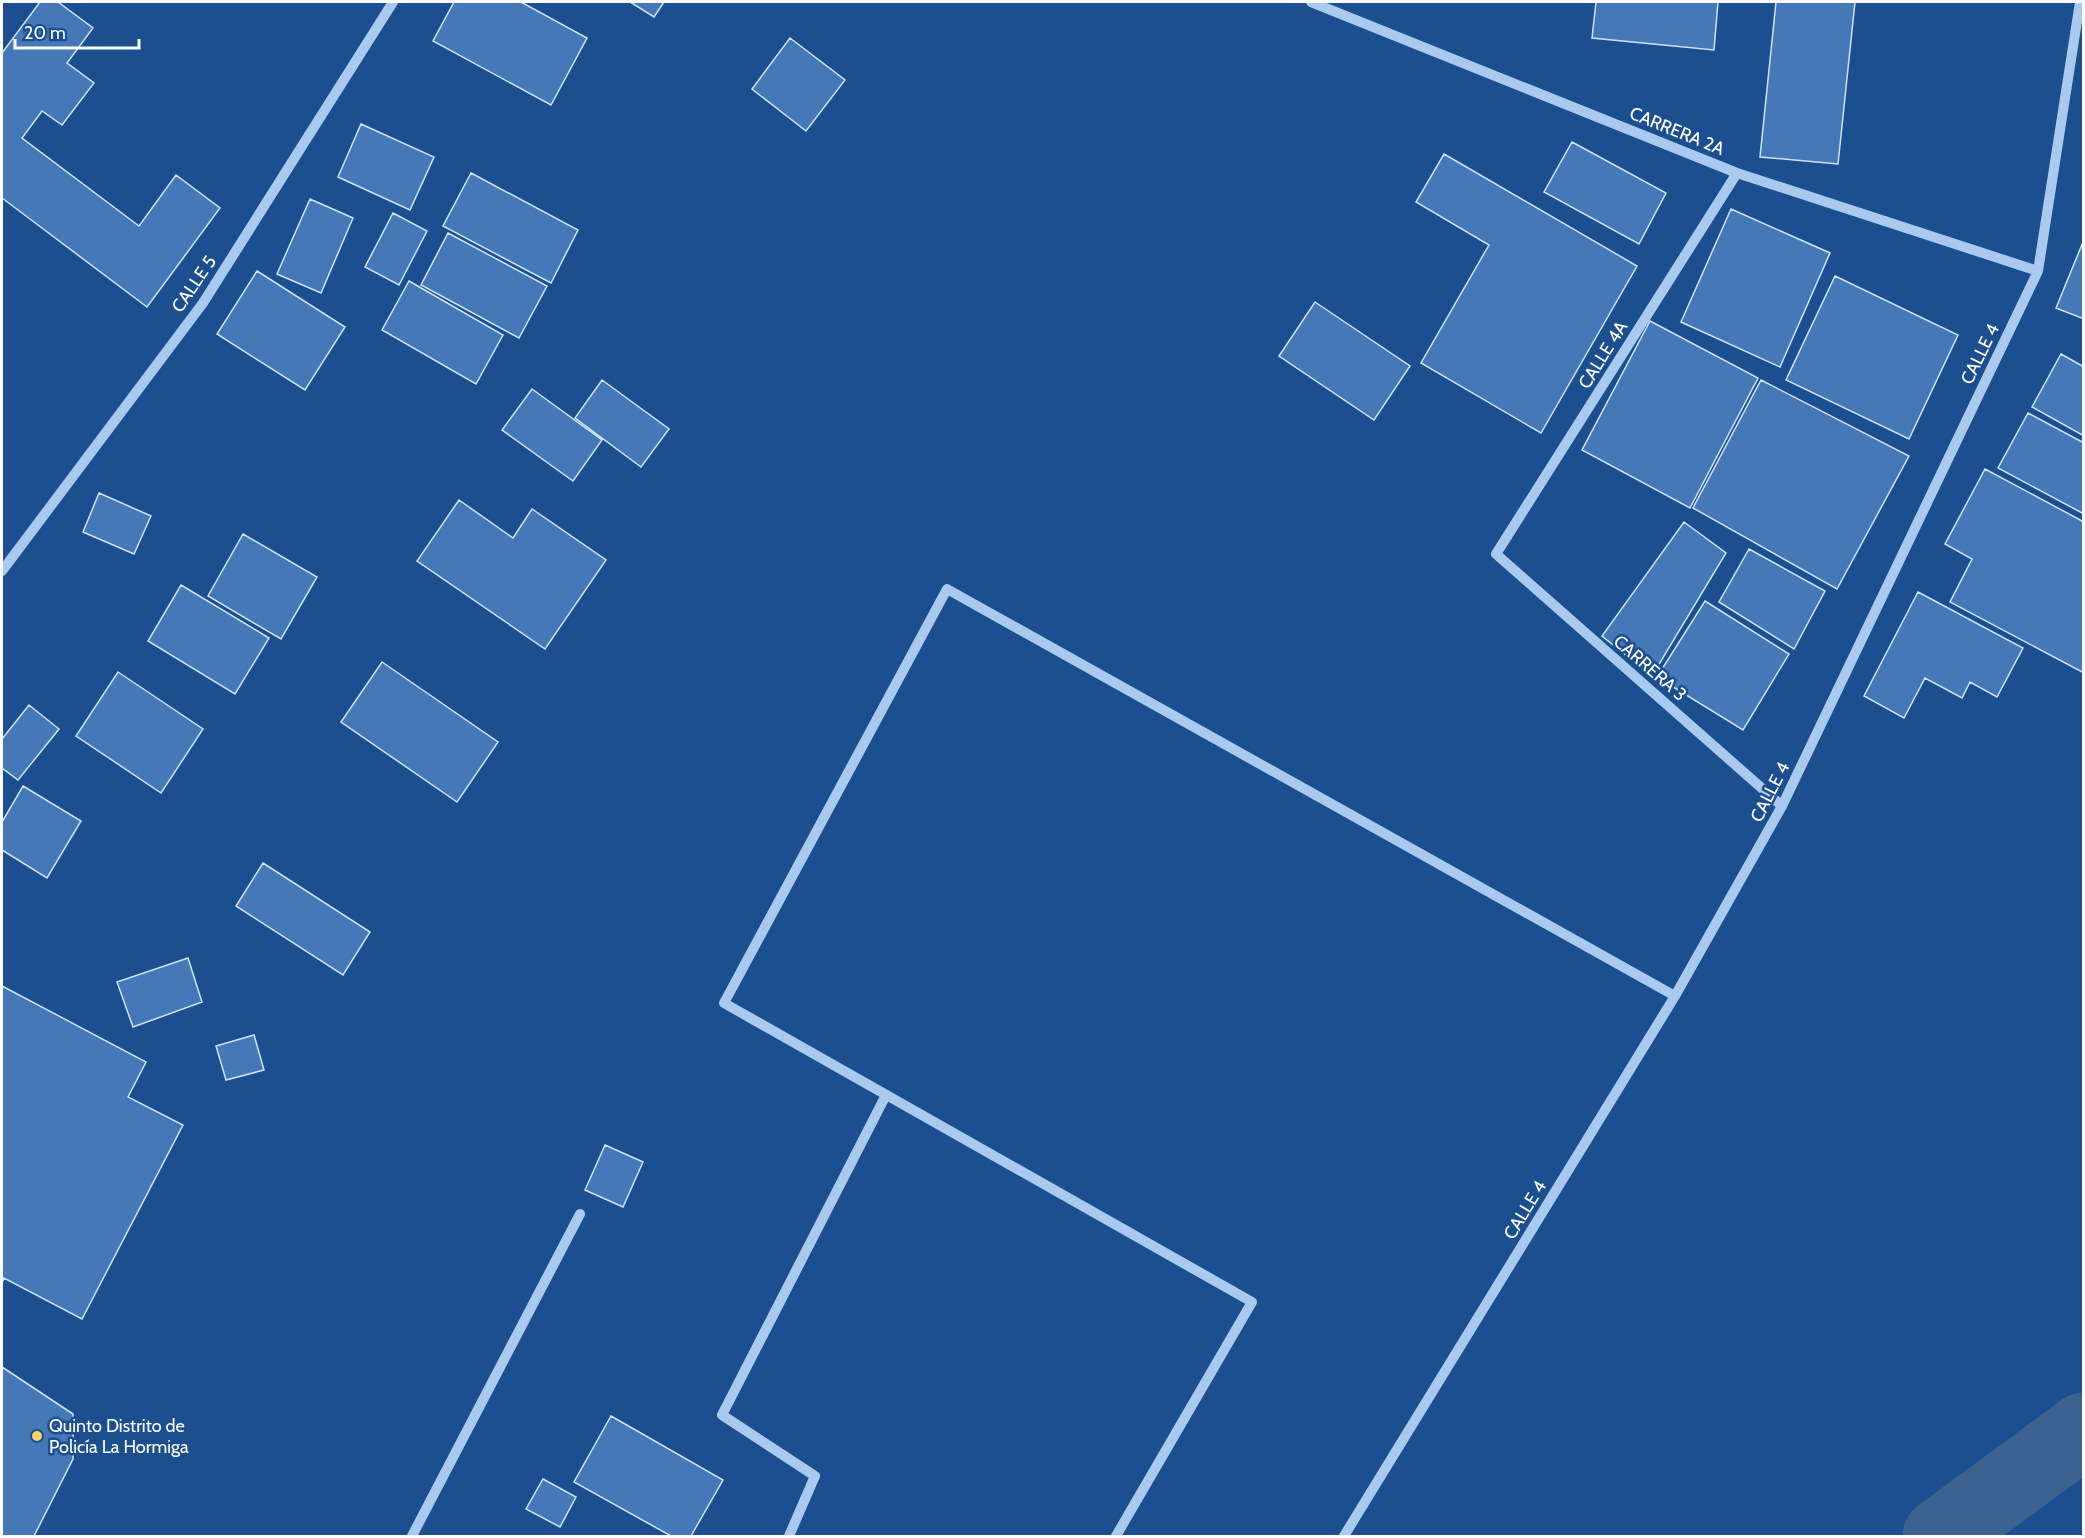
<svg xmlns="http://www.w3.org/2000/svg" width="2085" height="1538" font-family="Cabin,sans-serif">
  <rect width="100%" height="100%" fill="#1b4f8f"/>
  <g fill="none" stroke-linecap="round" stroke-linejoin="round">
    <path stroke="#3c6290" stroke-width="75" d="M1940 1536 2084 1430"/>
  </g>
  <path fill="#4478b7" stroke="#cfe3fa" stroke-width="1.5" d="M40 2H58L93 28 67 63 94 83 62 125 42 111 22 138 139 226 176 175 220 208 147 307 2 198V53Z
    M454 2H521L587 38 551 105 433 41Z
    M630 2H664L654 17Z
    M1596 2H1718L1714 50 1592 38Z
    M1776 2H1855L1838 164 1760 157Z
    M790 38 845 80 806 131 752 89Z
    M361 124 434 157 410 210 338 177Z
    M1572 142 1666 193 1639 244 1544 192Z
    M1444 154 1637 266 1541 433 1421 363 1489 245 1416 202Z
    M471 173 578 230 551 283 443 226Z
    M310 199 353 218 321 293 277 274Z
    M1731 209 1830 253 1780 367 1681 322Z
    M393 213 427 231 399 285 365 267Z
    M448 233 547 286 519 338 421 285Z
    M2083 242H2084V319L2056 308Z
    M257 271 345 327 305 390 217 334Z
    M1835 276 1958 335 1909 439 1786 380Z
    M409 281 503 335 476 384 382 330Z
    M1315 302 1410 366 1374 420 1279 356Z
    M1650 321 1758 378 1690 508 1582 450Z
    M2061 354 2084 367V436L2032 407Z
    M602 380 669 429 641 467 575 418Z
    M1761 380 1909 456 1837 589 1693 508Z
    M532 389 602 440 573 481 502 430Z
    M2028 413 2084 443V514L1998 468Z
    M1985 469 2084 522V673L1950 602 1972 559 1945 544Z
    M99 493 151 516 134 554 83 532Z
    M459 500 513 538 532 509 606 560 545 649 417 561Z
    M1684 522 1726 553 1652 676 1602 636Z
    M243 534 317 577 281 639 208 596Z
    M1749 549 1825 591 1794 649 1719 602Z
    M181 585 269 638 235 694 148 641Z
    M1918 592 2023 648 1997 697 1970 682 1962 698 1925 678 1904 718 1864 696Z
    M1705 601 1789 654 1743 730 1657 677Z
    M382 662 498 742 457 802 341 722Z
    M118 672 203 729 161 793 76 736Z
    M29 705 59 729 18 780 2 768V739Z
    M23 786 81 821 47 878 2 850V822Z
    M263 863 370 932 343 975 236 906Z
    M188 958 202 1002 133 1027 117 982Z
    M2 986 146 1062 128 1097 183 1125 82 1319 4 1278 2 1283Z
    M254 1035 264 1070 226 1080 216 1046Z
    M605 1145 643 1162 623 1207 585 1190Z
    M2 1367 73 1414V1459L34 1536H2Z
    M611 1416 723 1480 691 1536H671L574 1482Z
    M543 1479 576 1497 560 1527 526 1509Z"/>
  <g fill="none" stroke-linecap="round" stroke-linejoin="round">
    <path stroke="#a9c9ee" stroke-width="10" d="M1311 2 1737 173 2038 271
      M1737 173 1496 554 1782 806
      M2 571 203 303 393 2
      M412 1536 580 1214
      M789 1536 815 1476 722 1415 886 1095
      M1116 1536 1252 1302 724 1003 947 589 1675 996
      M1344 1536 1675 996 1782 806 2038 271 2080 2"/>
  </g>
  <circle fill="#ffd166" stroke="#1b4f8f" stroke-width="2" cx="37" cy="1436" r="6"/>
  <g text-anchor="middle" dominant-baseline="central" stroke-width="5" stroke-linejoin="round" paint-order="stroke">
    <g font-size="18" fill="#fff" stroke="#1b4f8f">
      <text transform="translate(1677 131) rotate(22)">CARRERA 2A</text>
      <text transform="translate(194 284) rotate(-56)">CALLE 5</text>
      <text transform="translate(1980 354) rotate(-64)">CALLE 4</text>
      <text transform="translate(1603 355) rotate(-58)">CALLE 4A</text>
      <text transform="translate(1650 668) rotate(41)">CARRERA 3</text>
      <text transform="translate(1770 792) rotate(-63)">CALLE 4</text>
      <text transform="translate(1525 1210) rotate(-59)">CALLE 4</text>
    </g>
    <g font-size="18" fill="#fff" stroke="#1b4f8f" text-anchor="start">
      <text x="49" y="1426">Quinto Distrito de<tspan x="49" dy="21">Policía La Hormiga</tspan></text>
    </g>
  </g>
  <rect width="2085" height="1538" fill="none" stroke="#ffffff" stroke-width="6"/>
  <path d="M15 39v9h124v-9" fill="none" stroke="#ffffff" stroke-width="3"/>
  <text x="24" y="39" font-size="18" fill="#ffffff" stroke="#1b4f8f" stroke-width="4.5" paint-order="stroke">20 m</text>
</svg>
